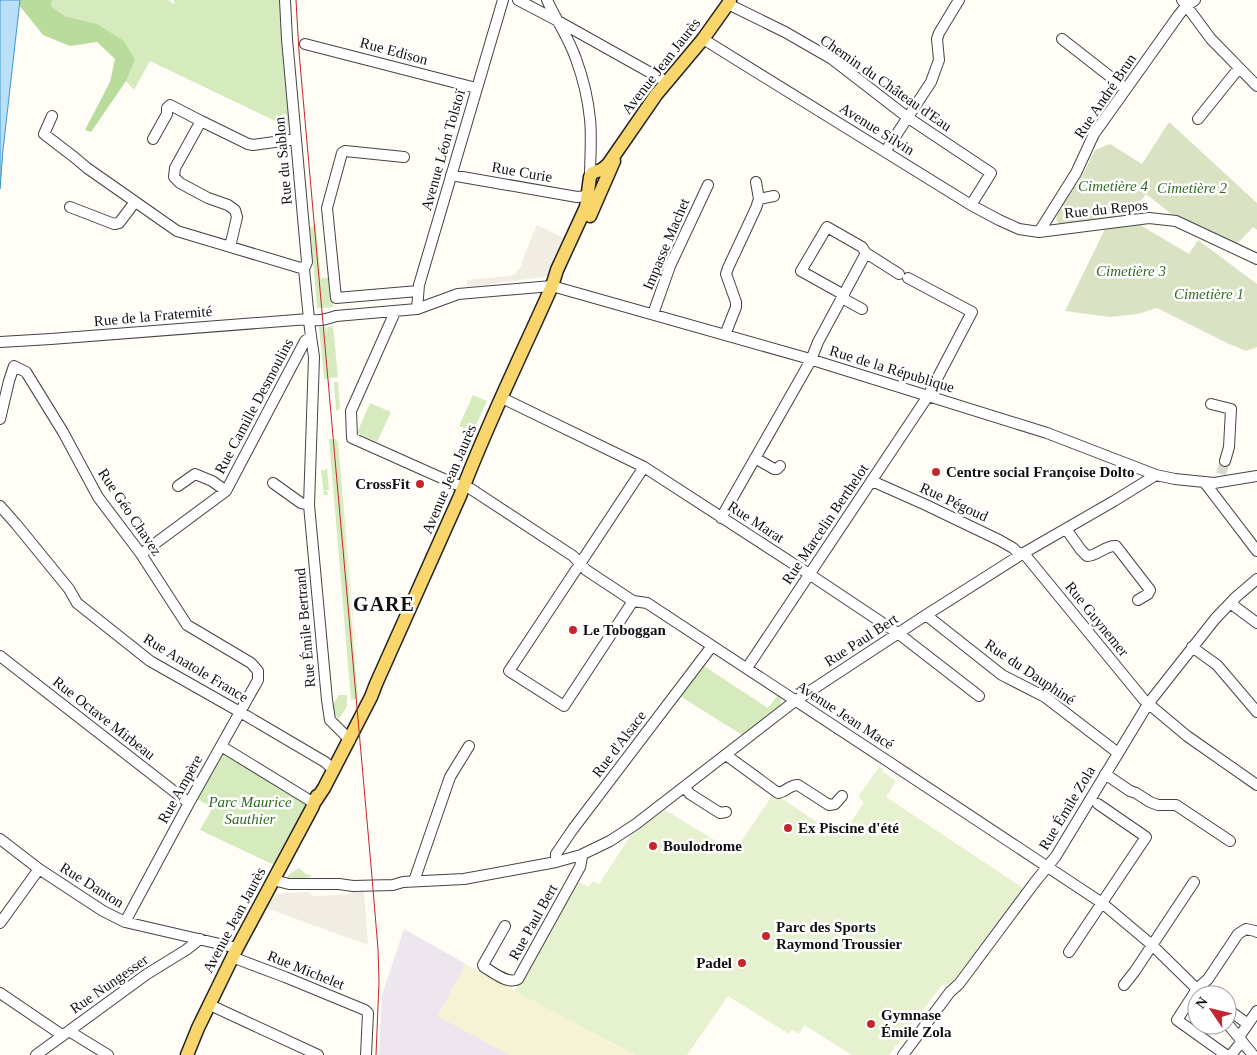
<svg xmlns="http://www.w3.org/2000/svg" width="1257" height="1055" font-family="Georgia,serif">
  <rect width="100%" height="100%" fill="#fffdf5"/>
  <path fill="#eee6ef" d="M404 929 466 964 438 1016 511 1055H379L382 995Z"/>
  <path fill="#f6f3d4" d="M466 964 633 1055H510L438 1016Z"/>
  <path fill="#d5ebbd" d="M52 0H168L174 4V0H281L290 128 150 61 134 90 126 81 135 60 97 24 65 16 51 6Z
    M316 226 321 280 322 278 331 277V302L333 303V307L325 308 324 306V308H317V307L310 227Z
    M333 326 338 377 332 378 331 376V378L324 379 319 327H326L327 333V327Z
    M334 382H338L340 409 336 411Z
    M473 395 487 401 473 432 459 426Z
    M370 403 391 412 377 442 357 433Z
    M329 439H336L337 441 338 442 360 698V699L341 491 358 699 351 700Z
    M326 468H327L329 490H324V491H327L328 495H324L321 470H326Z
    M704 666 768 708 778 695 781 699 780 707 742 735 680 696Z
    M339 695H347V706L339 719 334 713 331 708Z
    M224 752 243 762 241 766 244 767 246 764 307 802 308 805 274 865 200 830 211 811 208 805 197 799Z
    M299 868 306 874 311 875V877L289 880 287 877 288 875Z"/>
  <path fill="#b9dc9c" d="M20 0H52L51 6 65 16 97 24 124 41 135 60 126 81 91 132 85 130 110 82 115 59 97 42 70 46 43 35 19 5Z"/>
  <path fill="#d9e3c4" d="M1169 122 1257 203V230L1253 227 1236 245 1179 220 1146 194 1130 215 1062 226 1059 224 1056 219 1058 212 1082 176 1095 150 1110 144 1142 164Z
    M1107 225H1140L1189 254 1198 240 1257 284V347L1246 351 1227 343 1157 308 1138 314 1110 317 1065 311Z"/>
  <path fill="#e6f2cf" d="M879 767 884 769 882 771 896 781 886 797 1023 888 951 984 942 985 889 1055H852L804 1025 799 1034 792 1030 789 1034 728 996 687 1055H634L515 991 576 880 588 887 593 881 599 884 631 835 665 810 734 852 774 793 837 836 848 820 851 822 864 802 858 797Z"/>
  <path fill="#f1ede2" d="M537 225 566 239 552 271 549 275 544 277 467 287V280L510 276 515 274 521 266 527 248Z
    M364 891 368 945 266 908 274 896 285 893 309 892 313 896H316L350 894 352 892Z"/>
  <path fill="#b9e0f7" stroke="#3f96cf" d="M0 0H20L3 150 0 189Z"/>
  <g fill="none" stroke-linecap="round" stroke-linejoin="round">
    <path stroke="#dbdad3" stroke-width="10" stroke-dasharray="10 5" stroke-linecap="butt" d="M1221 474 1225 461"/>
    <defs>
      <path id="minor" d="M285 0 287 39 307 262 304 269 310 329 314 357 309 505 327 700 330 720 350 740
        M518 0 558 21 667 82
        M547 0C556 20 569 38 576 59 583 78 588 99 590 119 592 138 590 158 590 177
        M1182 0 1211 39 1257 86
        M728 4 785 32 832 59 907 117 991 173 971 205
        M703 39 971 205 999 220 1019 229 1039 232 1149 218 1176 221 1257 259
        M1062 39 1126 89
        M305 44 476 88
        M52 116 44 134 74 157 87 168 177 231 304 269
        M1198 119 1239 68
        M153 139 167 114V108L170 105 201 121
        M885 152 931 82 939 60 937 39 939 33 959 0
        M404 157 345 151 342 153 327 208 336 298 418 291
        M451 175 577 197 588 196
        M759 199 774 196
        M70 207 114 224 119 223 135 202
        M1039 232 1076 173 1094 134 1178 16 1186 6 1195 0
        M230 247 237 217 235 210 228 205 208 198 180 183 174 177 175 168 201 121 248 144 253 145 296 139
        M866 253 899 274
        M842 298 862 309
        M417 309 419 285 503 0
        M395 312 351 411 352 438 455 484 471 489 573 556 586 570 633 601 647 603 892 764 1102 903 1152 945 1203 995
        M653 314 670 266 708 185
        M725 335 736 307V302L726 274 728 268 756 208 759 199 756 182
        M0 342 51 339 309 319C318 322 327 319 336 316L417 309 458 294 552 286 803 357 1047 433 1156 475 1175 479 1214 483 1257 476
        M502 398 644 467 809 574 899 634 979 696
        M1211 404 1231 409 1229 447 1225 461
        M0 419 9 381 14 366 26 372 63 432 98 497 141 554 187 625 251 663 258 671V680L189 803 125 922
        M755 458 774 469H777L780 466
        M872 481 926 505 999 540 1013 548 1017 552 1026 556 1144 700 1187 736 1257 785
        M273 483 301 503 309 505
        M1205 483 1257 551
        M178 486 195 474 212 481 226 491
        M0 506 16 524 69 589 77 603 150 661 240 712 325 762 334 770
        M721 518 811 360 818 342 866 253 862 247 827 227 801 271 844 295
        M1066 529 1081 550 1087 556C1098 556 1105 545 1116 546L1150 590 1148 594 1138 600
        M141 554 226 491 305 341 311 337
        M633 601 564 706 509 671 644 467
        M1230 603 1257 623
        M926 615 1002 675 1045 697 1118 753
        M1192 647 1217 665 1257 712
        M0 656 189 803
        M747 668 928 396 972 312 908 278
        M221 746 314 803
        M726 755 778 793C786 792 789 785 798 785L829 805 835 804 842 796
        M1105 774 1130 791 1136 793 1150 802 1158 805H1176L1230 841
        M684 787 690 794 720 813 726 812
        M0 839 39 869 103 911 125 922 237 948
        M556 862V854L573 829 712 646
        M273 880 289 884H339L353 886 393 885 403 882 464 879 556 862 581 855 610 841 636 824 795 701 926 615 1022 554 1114 501 1156 475
        M414 881 450 777 469 746
        M0 923 39 869
        M505 926 483 965 484 967C493 972 508 985 518 979L580 867 582 857 581 855
        M1069 952 1146 837 1098 804
        M232 957 285 977 365 1010 368 1013 366 1055
        M1124 985 1135 971 1194 882
        M0 993 62 1035
        M210 1005 318 1055
        M1227 1009 1248 1024
        M1227 1023 1253 1055
        M69 1031 108 1055
        M1239 1037 1257 1011
        M36 1055 147 974 186 950 200 939
        M903 1055 950 992 959 984 1035 882 1056 856 1148 704 1215 619 1236 597 1257 579
        M1226 1055 1177 1020 1197 989 1208 979 1238 934 1246 929 1255 931 1257 932
        M1231 1055 1242 1041"/>
      <path id="major" d="M590 216 614 161
        M314 803 324 788 371 697 376 684 460 496C487 424 521 356 552 286L557 270 586 207 590 177C593 171 595 172 601 170 604 168 607 166 609 163L656 95 703 39 728 4 730 0
        M187 1055 198 1028 237 948 312 808 317 796"/>
    </defs>
    <use href="#minor" stroke="#444" stroke-width="12"/>
    <use href="#major" stroke="#222" stroke-width="15"/>
    <use href="#minor" stroke="#fff" stroke-width="10"/>
    <use href="#major" stroke="#f9d66b" stroke-width="12"/>
    <path stroke="#c4262e" stroke-width="1" d="M296 0 299 52 372 877 378 949 379 982 376 1055"/>
  </g>
  <g fill="#c4262e" stroke="#fff" stroke-width="2">
    <circle cx="936" cy="472" r="5"/>
    <circle cx="420" cy="484" r="5"/>
    <circle cx="573" cy="630" r="5"/>
    <circle cx="788" cy="828" r="5"/>
    <circle cx="653" cy="846" r="5"/>
    <circle cx="766" cy="936" r="5"/>
    <circle cx="742" cy="963" r="5"/>
    <circle cx="871" cy="1024" r="5"/>
  </g>
  <g text-anchor="middle" dominant-baseline="central" stroke-width="5" stroke-linejoin="round" paint-order="stroke">
    <g font-size="15" fill="#111" stroke="#fff">
      <text transform="translate(394 51) rotate(15)">Rue Edison</text>
      <text transform="translate(661 66) rotate(-52)">Avenue Jean Jaurès</text>
      <text transform="translate(886 83) rotate(35)">Chemin du Château d'Eau</text>
      <text transform="translate(1105 96) rotate(-56)">Rue André Brun</text>
      <text transform="translate(877 129) rotate(32)">Avenue Silvin</text>
      <text transform="translate(443 150) rotate(-74)">Avenue Léon Tolstoï</text>
      <text transform="translate(283 161) rotate(-95)">Rue du Sablon</text>
      <text transform="translate(522 172) rotate(10)">Rue Curie</text>
      <text transform="translate(1106 209) rotate(-6)">Rue du Repos</text>
      <text transform="translate(666 244) rotate(-67)">Impasse Machet</text>
      <text transform="translate(153 316) rotate(-5)">Rue de la Fraternité</text>
      <text transform="translate(892 369) rotate(17)">Rue de la République</text>
      <text transform="translate(254 406) rotate(-62)">Rue Camille Desmoulins</text>
      <text transform="translate(449 479) rotate(-67)">Avenue Jean Jaurès</text>
      <text transform="translate(954 502) rotate(25)">Rue Pégoud</text>
      <text transform="translate(130 512) rotate(56)">Rue Géo Chavez</text>
      <text transform="translate(756 522) rotate(33)">Rue Marat</text>
      <text transform="translate(825 524) rotate(-56)">Rue Marcelin Berthelot</text>
      <text transform="translate(1097 619) rotate(51)">Rue Guynemer</text>
      <text transform="translate(305 628) rotate(-95)">Rue Émile Bertrand</text>
      <text transform="translate(861 640) rotate(-33)">Rue Paul Bert</text>
      <text transform="translate(196 668) rotate(31)">Rue Anatole France</text>
      <text transform="translate(1030 672) rotate(34)">Rue du Dauphiné</text>
      <text transform="translate(845 715) rotate(33)">Avenue Jean Macé</text>
      <text transform="translate(104 718) rotate(38)">Rue Octave Mirbeau</text>
      <text transform="translate(619 744) rotate(-53)">Rue d'Alsace</text>
      <text transform="translate(180 789) rotate(-61)">Rue Ampère</text>
      <text transform="translate(1067 808) rotate(-59)">Rue Émile Zola</text>
      <text transform="translate(92 885) rotate(32)">Rue Danton</text>
      <text transform="translate(234 920) rotate(-62)">Avenue Jean Jaurès</text>
      <text transform="translate(533 922) rotate(-61)">Rue Paul Bert</text>
      <text transform="translate(306 970) rotate(22)">Rue Michelet</text>
      <text transform="translate(109 984) rotate(-35)">Rue Nungesser</text>
    </g>
    <g font-size="15" font-style="italic" fill="#2f6b1f" stroke="#fff">
      <text x="1113" y="186">Cimetière 4</text>
      <text x="1192" y="188">Cimetière 2</text>
      <text x="1131" y="271">Cimetière 3</text>
      <text x="1209" y="294">Cimetière 1</text>
      <text x="250" y="802">Parc Maurice<tspan x="250" dy="17">Sauthier</tspan></text>
    </g>
    <g font-size="15" font-weight="bold" fill="#111" stroke="#fff" text-anchor="start">
      <text x="946" y="472">Centre social Françoise Dolto</text>
      <text x="410" y="484" text-anchor="end">CrossFit</text>
      <text x="583" y="630">Le Toboggan</text>
      <text x="798" y="828">Ex Piscine d'été</text>
      <text x="663" y="846">Boulodrome</text>
      <text x="776" y="927">Parc des Sports<tspan x="776" dy="17">Raymond Troussier</tspan></text>
      <text x="732" y="963" text-anchor="end">Padel</text>
      <text x="881" y="1015">Gymnase<tspan x="881" dy="17">Émile Zola</tspan></text>
    </g>
    <g font-size="20" font-weight="bold" letter-spacing="1" fill="#111" stroke="#fff">
      <text x="384" y="604">GARE</text>
    </g>
  </g>
  <g transform="translate(1212 1010) rotate(305)"><circle r="24" fill="#ffffff" stroke="#a0a0a0"/>
  <path d="M0-4L9 19L0 12L-9 19Z" fill="#c4262e"/>
  <text y="-8" font-size="14" font-weight="bold" text-anchor="middle" fill="#111111">N</text>
  </g>
</svg>
